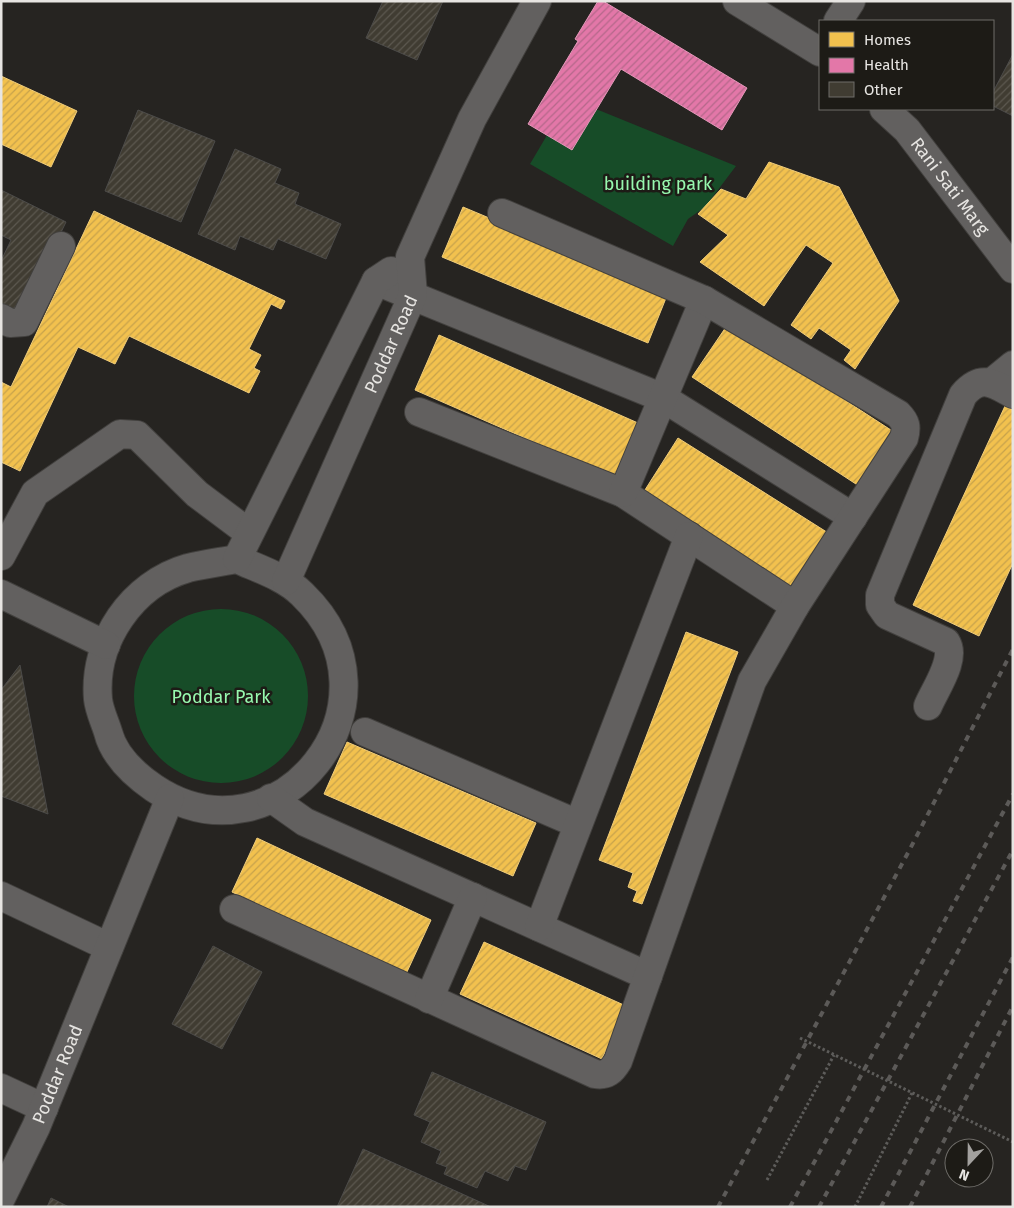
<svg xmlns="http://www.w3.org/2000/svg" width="1014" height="1208" font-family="'Fira Sans',sans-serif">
  <defs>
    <pattern id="homes-hatch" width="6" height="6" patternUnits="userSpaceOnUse" patternTransform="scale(1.25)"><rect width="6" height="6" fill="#f2c14e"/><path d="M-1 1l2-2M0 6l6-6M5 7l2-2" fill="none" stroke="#c7a24c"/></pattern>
    <pattern id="health-hatch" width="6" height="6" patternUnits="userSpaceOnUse" patternTransform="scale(1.25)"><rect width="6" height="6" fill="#e377a8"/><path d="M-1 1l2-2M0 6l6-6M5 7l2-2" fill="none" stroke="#b4688a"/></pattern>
    <pattern id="building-hatch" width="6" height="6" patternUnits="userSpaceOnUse" patternTransform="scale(1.25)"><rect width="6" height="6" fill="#403c32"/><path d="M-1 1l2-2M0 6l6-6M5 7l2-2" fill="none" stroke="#5c584f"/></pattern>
  </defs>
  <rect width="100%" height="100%" fill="#262421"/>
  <path fill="#174c28" d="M569 98 736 166 705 207 688 219 673 246 530 164Z
    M134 696a87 87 0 1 1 174 0a87 87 0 1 1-174 0Z"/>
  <path fill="url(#homes-hatch)" stroke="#efcc7a" d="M1 76 77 111 51 167 1 144Z
    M769 162 839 187 899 301 855 369 844 360 851 350 819 328 811 339 791 325 833 263 806 245 764 306 700 262 728 235 698 214 721 189 746 199Z
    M463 207 668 293 648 343 442 257Z
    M94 211 285 301 281 309 271 304 249 349 261 355 254 368 260 371 249 393 129 336 115 364 78 347 20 471 1 462V382L11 387Z
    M728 324 894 432 859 486 692 377Z
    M439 335 638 423 614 477 415 390Z
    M1005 406 1013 410V563L979 636 913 605Z
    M678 438 833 536 799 591 643 493Z
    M686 632 738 652 642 904 633 901 637 891 628 887 633 873 599 860Z
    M347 742 536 823 513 876 324 794Z
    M257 838 431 920 406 974 232 892Z
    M484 942 626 1006 602 1059 460 994Z"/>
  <path fill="url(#health-hatch)" stroke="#e498b9" d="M598 1H603L747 88 722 130 621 69 572 150 528 124 578 41 575 39Z"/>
  <path fill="url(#building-hatch)" stroke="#4c4b49" d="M383 1H443L417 60 366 38Z
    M1013 54V116L993 106V92Z
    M138 110 215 141 181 222 105 191Z
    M235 149 281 169 275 183 299 193 295 204 341 224 326 259 278 239 273 250 240 236 235 250 198 234Z
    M1 190 66 222 21 315 1 304V261L11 240 1 235Z
    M20 665 48 814 1 796V690Z
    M213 946 262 972 222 1049 172 1024Z
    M432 1072 546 1122 526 1170 515 1166 508 1181 485 1171 477 1188 444 1174 447 1167 436 1163 441 1151 421 1142 430 1122 414 1115Z
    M363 1149 491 1207H337Z
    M51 1198 69 1207H47Z"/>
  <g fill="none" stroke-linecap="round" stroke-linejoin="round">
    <defs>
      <g id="minor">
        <path d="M737 1 820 52"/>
        <path d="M838 21 851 1"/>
        <path id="s1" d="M884 109 907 130 1013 269"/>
        <path d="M376 281 663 398 853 517"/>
        <path d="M1 318 10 323 24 322 61 246"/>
        <path d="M991 383 1013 365"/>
        <path d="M419 412 623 493 795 606"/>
        <path d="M623 493 704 300"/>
        <path d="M1 556 35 493 120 434 137 435 197 494 249 533"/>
        <path d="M237 559C259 569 285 577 302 594 414 702 278 871 154 788 135 775 114 756 108 732 105 722 99 710 98 699 93 641 132 584 188 568 204 564 221 562 237 559Z"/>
        <path d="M237 559 376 281 391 271"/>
        <path id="s2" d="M286 581 413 295 410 257 472 119 537 1"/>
        <path d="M1 594 106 645"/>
        <path d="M928 706C935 689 957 659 946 642L887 615 880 605V595L963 395C981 374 992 383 1013 394"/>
        <path d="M365 732 578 824"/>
        <path d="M271 798 305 822 648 976"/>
        <path d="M1 896 109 947"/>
        <path d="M234 909 595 1074C607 1076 612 1071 618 1061L752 681 795 606 904 438C907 427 906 422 898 414L704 300 502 213"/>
        <path d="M539 927 689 536"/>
        <path d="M429 999 473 897"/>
        <path d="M1 1088 44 1108"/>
        <path id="s3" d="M1 1198 36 1127 170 798"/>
      </g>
    </defs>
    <use href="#minor" stroke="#42403e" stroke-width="30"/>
    <path stroke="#5d5c5a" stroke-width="3" stroke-dasharray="2.5 2.5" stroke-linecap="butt" d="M767 1180 834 1055
      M855 1207 912 1093"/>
    <use href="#minor" stroke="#62605f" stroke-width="28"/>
    <path stroke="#5c5a58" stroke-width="4" stroke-dasharray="6 6" stroke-linecap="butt" d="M718 1207 910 849 1013 649
      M790 1207 1013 794
      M819 1207 1013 850
      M881 1207 1013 957
      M910 1207 1013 1006"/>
    <path stroke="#5d5c5a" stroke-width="3" stroke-dasharray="2.5 2.5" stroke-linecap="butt" d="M800 1038 1013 1142"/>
  </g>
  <g text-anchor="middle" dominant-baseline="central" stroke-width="5" stroke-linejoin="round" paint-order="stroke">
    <g font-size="18" fill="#97f8ae" stroke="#1d1b16">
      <text x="658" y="184">building park</text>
      <text x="221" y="697">Poddar Park</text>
    </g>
    <g font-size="18" fill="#e7e5e2" stroke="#1d1b16">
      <text stroke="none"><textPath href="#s1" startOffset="102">Rani Sati Marg</textPath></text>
      <text stroke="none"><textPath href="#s2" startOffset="259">Poddar Road</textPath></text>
      <text stroke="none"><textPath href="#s3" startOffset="136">Poddar Road</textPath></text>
    </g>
  </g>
  <rect width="1014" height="1208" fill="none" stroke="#e7e5e2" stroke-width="5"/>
  <rect x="819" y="20" width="175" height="90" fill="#1d1b16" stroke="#6e6c68"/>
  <rect x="829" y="32" width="25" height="15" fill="#f2c14e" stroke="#6e6c68"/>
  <text x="864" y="45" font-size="15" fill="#e7e5e2">Homes</text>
  <rect x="829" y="58" width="25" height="15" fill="#e377a8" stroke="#6e6c68"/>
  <text x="864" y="70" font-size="15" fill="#e7e5e2">Health</text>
  <rect x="829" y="82" width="25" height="15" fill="#403c32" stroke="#6e6c68"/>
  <text x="864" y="95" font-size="15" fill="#e7e5e2">Other</text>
  <g transform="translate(969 1163) rotate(202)"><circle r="24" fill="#1d1b16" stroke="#6e6c68"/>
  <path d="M0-4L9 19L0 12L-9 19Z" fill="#a3a19e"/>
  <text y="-8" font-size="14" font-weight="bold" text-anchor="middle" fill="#e7e5e2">N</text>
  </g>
</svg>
